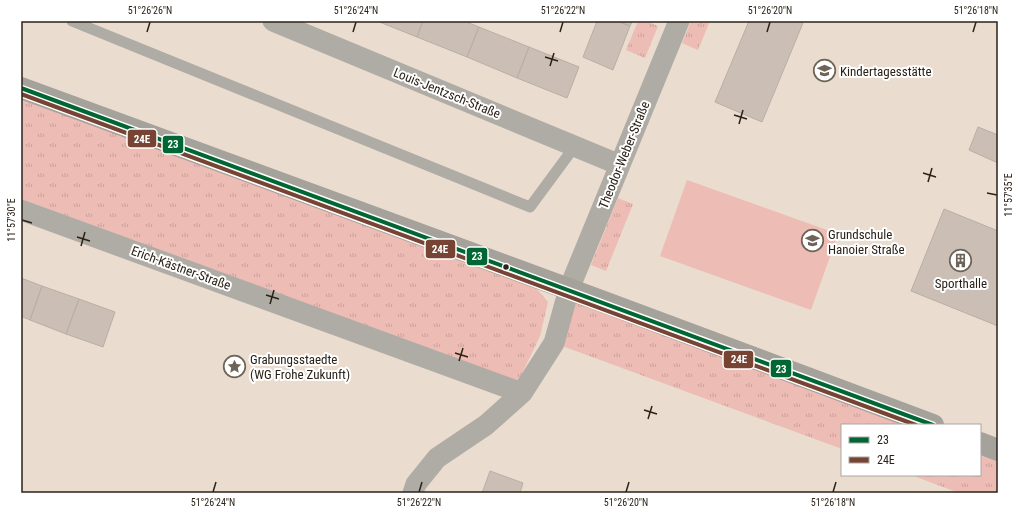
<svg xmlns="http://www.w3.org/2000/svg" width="1019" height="514" font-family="'Roboto Condensed',sans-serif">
  <defs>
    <pattern id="grass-tufts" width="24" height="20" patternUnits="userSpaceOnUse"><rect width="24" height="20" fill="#edbcb4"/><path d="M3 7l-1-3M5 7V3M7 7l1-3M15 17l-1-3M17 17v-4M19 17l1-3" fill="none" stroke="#cba19a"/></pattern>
  </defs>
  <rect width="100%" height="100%" fill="#eadcce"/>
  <path fill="url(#grass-tufts)" d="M638 21H646L658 26 645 58 626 50Z
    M691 21H710L698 50 682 43Z
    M21 99 536 288 548 302 540 336 518 382 21 199Z
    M618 198 633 204 606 271 591 265Z
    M581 294 933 425H842V449L554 343Z
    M980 443 998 450V493H959L911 475H980Z"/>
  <path fill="#edbcb4" d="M687 180 838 234 811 310 660 256Z"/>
  <path fill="#cbbfb5" stroke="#baaea5" d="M377 21H423L417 37Z
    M423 21H464L479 27 467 57 417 37Z
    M597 21H617L630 26 613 70 583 57Z
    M617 21H633L630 26Z
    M749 21H799L803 23 762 122 715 102Z
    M479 27 529 47 517 78 467 57Z
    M529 47 579 67 567 98 517 78Z
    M978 127 998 135V163L969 150Z
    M944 209 998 231V326L911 291Z
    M21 278 42 286 30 320 21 316Z
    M42 286 79 299 66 334 30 320Z
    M79 299 115 312 103 347 66 334Z
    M490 471 523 483 520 493H482Z"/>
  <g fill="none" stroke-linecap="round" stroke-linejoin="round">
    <path stroke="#afaca6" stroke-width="11" d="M72 21 530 207 575 146"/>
    <path stroke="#afaca6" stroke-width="21" d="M273 21 620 165
      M21 210 522 393
      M413 493 416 484 437 458 486 425 522 393 554 343 569 289 679 21"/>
    <path stroke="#a5a19b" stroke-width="22" d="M21 88 604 302 933 425
      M980 443 998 450"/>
    <defs>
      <path id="bus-1" d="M21 88 933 425"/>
      <path id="bus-2" d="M21 94 916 425"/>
    </defs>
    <use href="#bus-1" stroke="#fff" stroke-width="7"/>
    <use href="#bus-2" stroke="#fff" stroke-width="7"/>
    <use href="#bus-1" stroke="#063" stroke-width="4"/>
    <use href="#bus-2" stroke="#774332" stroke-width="4"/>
  </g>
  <path fill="none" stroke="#2b2218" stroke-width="1.5" d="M147 32 150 22M353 32 356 22M560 32 563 22M767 32 770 22M973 32 976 22M545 57 558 61M550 66 554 53M734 115 747 119M739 124 743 110M923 173 936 177M928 182 932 168M987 193 997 195M22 220 32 223M77 237 90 241M81 246 85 232M266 295 279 299M270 304 274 290M455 353 468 357M459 361 463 348M644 410 657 414M648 419 652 406M213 492 216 482M419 492 422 482M626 492 629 482M833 492 836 482"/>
  <defs>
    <symbol id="school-ring" viewBox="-11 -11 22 22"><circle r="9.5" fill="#fff" stroke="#6e6358" stroke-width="1.5"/><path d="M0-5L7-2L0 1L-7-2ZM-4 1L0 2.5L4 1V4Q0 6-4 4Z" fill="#6e6358"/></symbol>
    <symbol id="building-ring" viewBox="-11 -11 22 22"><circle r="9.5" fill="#fff" stroke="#6e6358" stroke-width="1.5"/><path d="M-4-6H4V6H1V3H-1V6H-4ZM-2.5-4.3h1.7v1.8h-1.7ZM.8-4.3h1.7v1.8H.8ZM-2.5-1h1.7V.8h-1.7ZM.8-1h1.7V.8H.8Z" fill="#6e6358"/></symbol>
    <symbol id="sight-ring" viewBox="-11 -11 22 22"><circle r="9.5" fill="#fff" stroke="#6e6358" stroke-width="1.5"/><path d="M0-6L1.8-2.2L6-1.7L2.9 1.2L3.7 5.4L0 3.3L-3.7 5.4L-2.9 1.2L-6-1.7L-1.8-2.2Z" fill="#6e6358"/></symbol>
  </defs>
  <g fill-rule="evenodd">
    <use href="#school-ring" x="812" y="58" width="25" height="25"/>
    <use href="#school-ring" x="800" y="228" width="25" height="25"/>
    <use href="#building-ring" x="948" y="248" width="25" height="25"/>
    <use href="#sight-ring" x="222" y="354" width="25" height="25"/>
  </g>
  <circle fill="#2b2218" stroke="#fff" stroke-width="1.5" cx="506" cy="267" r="3.5"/>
  <g text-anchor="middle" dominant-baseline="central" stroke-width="4" stroke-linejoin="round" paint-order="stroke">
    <g font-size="13" fill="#2b2218" stroke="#fff" text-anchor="start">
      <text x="840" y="71">Kindertagesstätte</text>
      <text x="828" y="234">Grundschule<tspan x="828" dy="15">Hanoier Straße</tspan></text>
      <text x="961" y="283" text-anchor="middle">Sporthalle</text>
      <text x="250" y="359">Grabungsstaedte<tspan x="250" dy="15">(WG Frohe Zukunft)</tspan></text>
    </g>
    <g font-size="13" fill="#2b2218" stroke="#fff">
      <text transform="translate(447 93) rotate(22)">Louis-Jentzsch-Straße</text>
      <text transform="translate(624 155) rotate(-68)">Theodor-Weber-Straße</text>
      <text transform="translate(181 268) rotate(20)">Erich-Kästner-Straße</text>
    </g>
  </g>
  <g stroke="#fff" stroke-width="1.5">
    <rect x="127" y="129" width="30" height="19" rx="4" fill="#774332"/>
    <rect x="162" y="135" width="22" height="19" rx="4" fill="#063"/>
    <rect x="425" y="239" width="31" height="20" rx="4" fill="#774332"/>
    <rect x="466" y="247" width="22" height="19" rx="4" fill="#063"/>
    <rect x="723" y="350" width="31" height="19" rx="4" fill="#774332"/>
    <rect x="770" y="359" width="22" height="19" rx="4" fill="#063"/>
  </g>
  <g font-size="11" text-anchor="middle" font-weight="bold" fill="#fff">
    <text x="142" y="143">24E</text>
    <text x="173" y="148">23</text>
    <text x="440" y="253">24E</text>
    <text x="477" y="260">23</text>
    <text x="739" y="363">24E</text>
    <text x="781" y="373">23</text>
  </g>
  <rect width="1019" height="514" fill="none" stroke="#ffffff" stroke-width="44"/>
  <rect x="841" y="424" width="140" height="52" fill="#ffffff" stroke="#aaa7a3"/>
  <rect x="849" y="437" width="20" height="6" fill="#006633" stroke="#aaa7a3"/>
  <text x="877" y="444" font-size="12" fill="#2b2218">23</text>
  <rect x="849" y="457" width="20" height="6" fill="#774332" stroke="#aaa7a3"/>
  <text x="877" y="464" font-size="12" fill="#2b2218">24E</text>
  <rect x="22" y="22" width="975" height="470" fill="none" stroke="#2b2218" stroke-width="1.5"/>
  <g font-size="10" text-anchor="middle" fill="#2b2218">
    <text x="150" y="14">51°26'26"N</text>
    <text x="356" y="14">51°26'24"N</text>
    <text x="563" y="14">51°26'22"N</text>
    <text x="770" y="14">51°26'20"N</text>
    <text x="976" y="14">51°26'18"N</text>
    <text transform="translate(1008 195) rotate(-90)" y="4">11°57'35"E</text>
    <text transform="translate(11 220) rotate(-90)" y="4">11°57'30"E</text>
    <text x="213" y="506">51°26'24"N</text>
    <text x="419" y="506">51°26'22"N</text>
    <text x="626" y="506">51°26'20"N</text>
    <text x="833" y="506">51°26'18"N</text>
  </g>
</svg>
